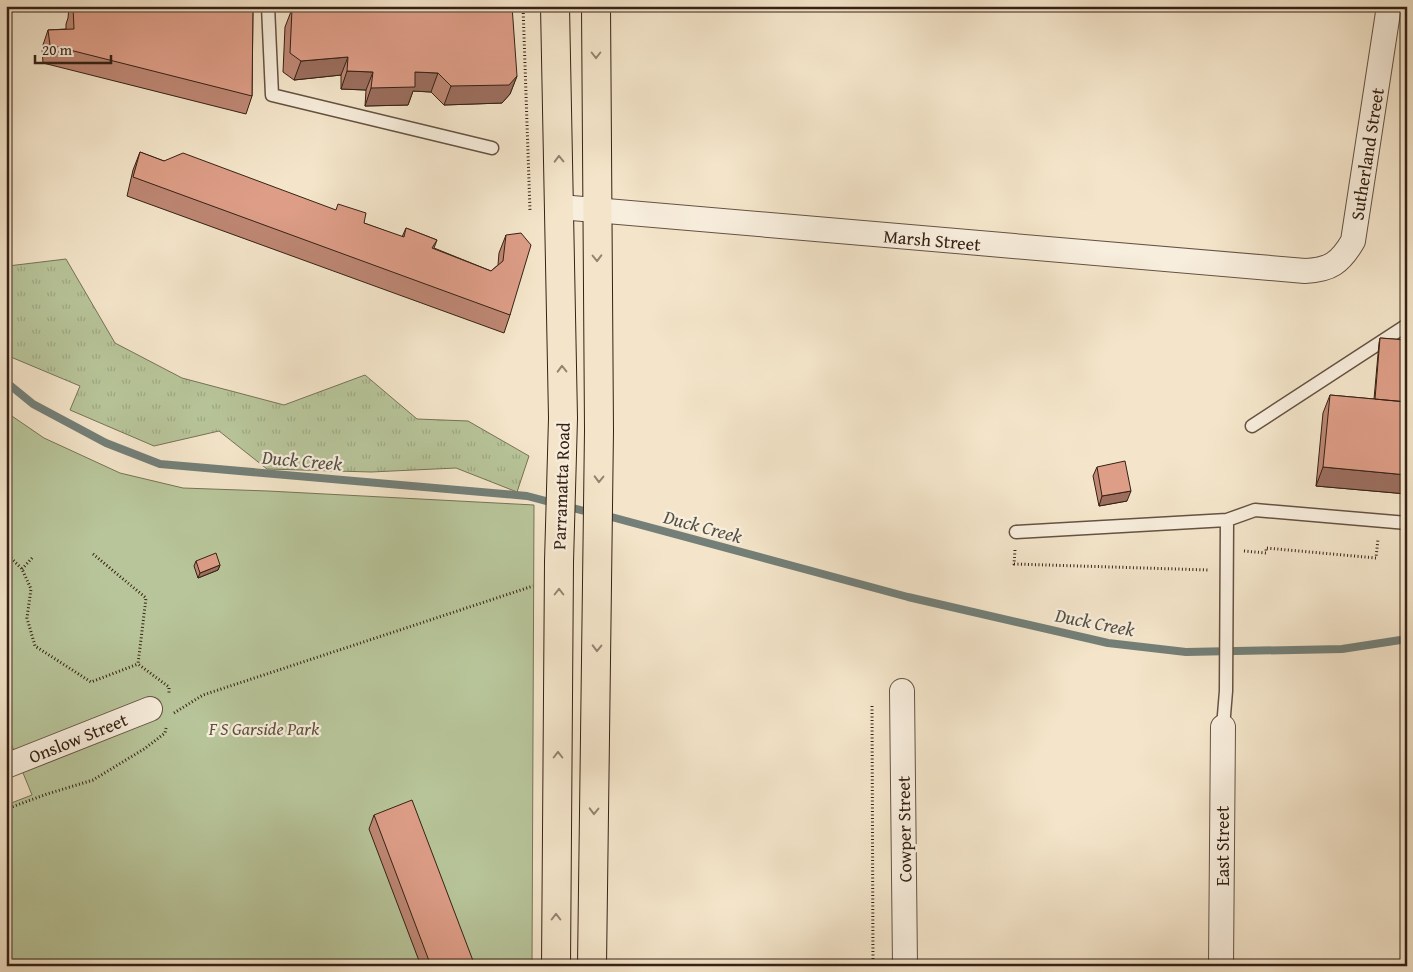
<svg xmlns="http://www.w3.org/2000/svg" width="1413" height="972" font-family="'Gentium Book Plus',serif">
  <defs>
    <pattern id="grass-tufts" width="24" height="20" patternUnits="userSpaceOnUse" patternTransform="scale(1.25)"><rect width="24" height="20" fill="#b8c59a"/><path d="M3 7l-1-3M5 7V3M7 7l1-3M15 17l-1-3M17 17v-4M19 17l1-3" fill="none" stroke="#9fa984"/></pattern>
  </defs>
  <rect width="100%" height="100%" fill="#f4e5ca"/>
  <filter id="stains"><feTurbulence type="fractalNoise" baseFrequency=".004" numOctaves="4"/><feColorMatrix values="0 0 0 0 .2 0 0 0 0 .09 0 0 0 0 .02 0 0 0 .5 -.17"/></filter>
  <radialGradient id="worn" r=".72"><stop offset=".6" stop-color="#630" stop-opacity="0"/><stop offset="1" stop-color="#630" stop-opacity=".3"/></radialGradient>
  <path fill="url(#grass-tufts)" stroke="#767357" d="M66 259 115 343 182 378 284 405 365 375 417 419 468 421 529 456 517 492 456 468 371 472 267 469 219 431 154 446 70 410 80 386 6 355V262L8 266Z"/>
  <path fill="#b8c59a" stroke="#767357" d="M6 412 44 438 120 473 183 488 268 491 534 505 532 966H6V805L32 795 6 731Z"/>
  <g fill="none" stroke-linecap="round" stroke-linejoin="round">
    <path stroke="#737f78" stroke-width="8" d="M6 382 33 404 106 443 160 464 527 496 592 513
      M604 515 908 597 1108 643 1186 652 1342 649 1407 639"/>
    <defs>
      <path id="lane" d="M268 6 272 95 492 148
        M1252 426 1407 325
        M1016 532 1227 520 1255 510 1407 523
        M1223 727 1226 691 1227 520"/>
      <path id="street" d="M560 207 1305 271C1330 270 1340 263 1353 241L1389 6
        M902 691 905 966
        M6 766 150 709
        M1221 966 1223 727"/>
      <path id="highway" d="M555 6 563 418 559 562 556 966
        M592 966 599 430 596 6"/>
    </defs>
    <use href="#lane" stroke="#655242" stroke-width="15"/>
    <use href="#street" stroke="#655242" stroke-width="26"/>
    <use href="#highway" stroke="#352114" stroke-width="30"/>
    <path stroke="#352114" stroke-width="3" stroke-dasharray="1 2.5" stroke-linecap="butt" d="M523 6 530 211
      M1015 550 1014 564 1209 570
      M1244 551 1266 553V548L1376 558 1378 539
      M6 553 22 569 31 589 27 618 35 646 91 682 138 664
      M93 554 146 598 138 664 169 687V693
      M22 569 33 557
      M872 706 873 966
      M174 713 203 695 533 586
      M6 809 47 794 93 780 144 749 165 733 166 728"/>
    <use href="#lane" stroke="#f8eedd" stroke-width="12"/>
    <use href="#street" stroke="#f8eedd" stroke-width="24"/>
    <use href="#highway" stroke="#f4e5ca" stroke-width="28"/>
  </g>
  <path fill="#be8774" stroke="#352114" d="M69 6H253L252 96 246 114 43 63 42 48 48 30 66 29V24L68 18Z
    M292 9 517 76 510 94 502 103 444 105 431 92 413 91 408 105 365 106 366 90 341 89V75L294 80 283 72 285 27Z
    M140 152 164 161 364 223 402 237 406 228 437 240 434 248 491 271 498 265 499 253 506 235 510 315 504 333 127 196 133 170Z
    M1380 338 1407 340V494L1316 486 1323 413 1330 395 1374 399 1379 343Z
    M1097 467 1127 501 1099 506 1093 476Z
    M196 561 220 565 218 570 198 578 194 566Z
    M374 815 475 966H421L369 829Z"/>
  <path fill="#9b6e5e" stroke="#352114" d="M73 6H248L244 19Z
    M348 57 341 75 294 80 301 61Z
    M347 71 373 72 366 90 341 89Z
    M415 72 438 73 431 92 413 91 408 105 365 106 371 88Z
    M517 76 510 94 502 103 444 105 451 86Z
    M1323 467 1407 475V494L1316 486Z
    M1131 491 1127 501 1099 506 1102 496Z
    M220 565 218 570 198 578 200 573Z"/>
  <path fill="#dd9d87" stroke="#352114" d="M73 6H131V10L208 6H253L252 96 50 45 48 30 74 29Z
    M377 6H512L517 76 509 85 451 86 438 73 415 72V87L371 88 373 72 347 71 348 57 301 61 290 53 292 9Z
    M140 152 164 161 183 153 336 210 338 204 366 213 364 223 404 237 406 228 437 240 432 248 491 271 503 261 506 235 521 233 531 245 510 315 133 177Z
    M1380 338 1407 340V402L1375 399Z
    M1330 395 1407 402V475L1323 467Z
    M1125 461 1131 491 1102 496 1097 467Z
    M216 553 220 565 200 573 196 561Z
    M412 800 475 966H431L374 815Z"/>
  <defs><path id="oneway-chevron" d="M-2-3.5L2.5 0L-2 3.5" fill="none" stroke-width="1.6" stroke-linecap="round" stroke-linejoin="round" transform="scale(1.25)"/></defs>
  <g stroke="#94836f">
    <use href="#oneway-chevron" transform="translate(596 55) rotate(90)"/>
    <use href="#oneway-chevron" transform="translate(559 159) rotate(-91)"/>
    <use href="#oneway-chevron" transform="translate(597 258) rotate(89)"/>
    <use href="#oneway-chevron" transform="translate(562 369) rotate(-91)"/>
    <use href="#oneway-chevron" transform="translate(599 479) rotate(91)"/>
    <use href="#oneway-chevron" transform="translate(559 592) rotate(-90)"/>
    <use href="#oneway-chevron" transform="translate(597 648) rotate(91)"/>
    <use href="#oneway-chevron" transform="translate(558 755) rotate(-90)"/>
    <use href="#oneway-chevron" transform="translate(594 811) rotate(91)"/>
    <use href="#oneway-chevron" transform="translate(556 917) rotate(-90)"/>
  </g>
  <g text-anchor="middle" dominant-baseline="central" stroke-width="4.5" stroke-linejoin="round" paint-order="stroke">
    <g font-size="18" fill="#352114" stroke="#f8eedd">
      <text transform="translate(1367 154) rotate(-81)">Sutherland Street</text>
      <text transform="translate(932 240) rotate(5)">Marsh Street</text>
      <text transform="translate(561 486) rotate(-88)">Parramatta Road</text>
      <text transform="translate(78 738) rotate(-22)">Onslow Street</text>
      <text transform="translate(904 829) rotate(-91)">Cowper Street</text>
      <text transform="translate(1222 846) rotate(-90)">East Street</text>
    </g>
    <g font-size="18" font-style="italic" fill="#5c523c" stroke="#f8eedd">
      <text x="264" y="728">F S Garside Park</text>
    </g>
    <g font-size="19" font-style="italic" fill="#545046" stroke="#f8eedd">
      <text transform="translate(302 460) rotate(5)">Duck Creek</text>
      <text transform="translate(703 526) rotate(15)">Duck Creek</text>
      <text transform="translate(1095 622) rotate(11)">Duck Creek</text>
    </g>
  </g>
  <rect width="1413" height="972" fill="none" stroke="#f4e5ca" stroke-width="25"/>
  <rect x="8" y="8" width="1398" height="957" fill="none" stroke="#352114" stroke-width="2.5"/>
  <rect x="12" y="12" width="1388" height="947" fill="none" stroke="#352114"/>
  <path d="M35 55v8h76v-8" fill="none" stroke="#352114" stroke-width="2.5"/>
  <text x="42" y="55" font-size="15" fill="#352114" stroke="#f8eedd" stroke-width="4" paint-order="stroke">20 m</text>
  <rect width="100%" height="100%" filter="url(#stains)"/>
  <rect width="100%" height="100%" fill="url(#worn)"/>
</svg>
